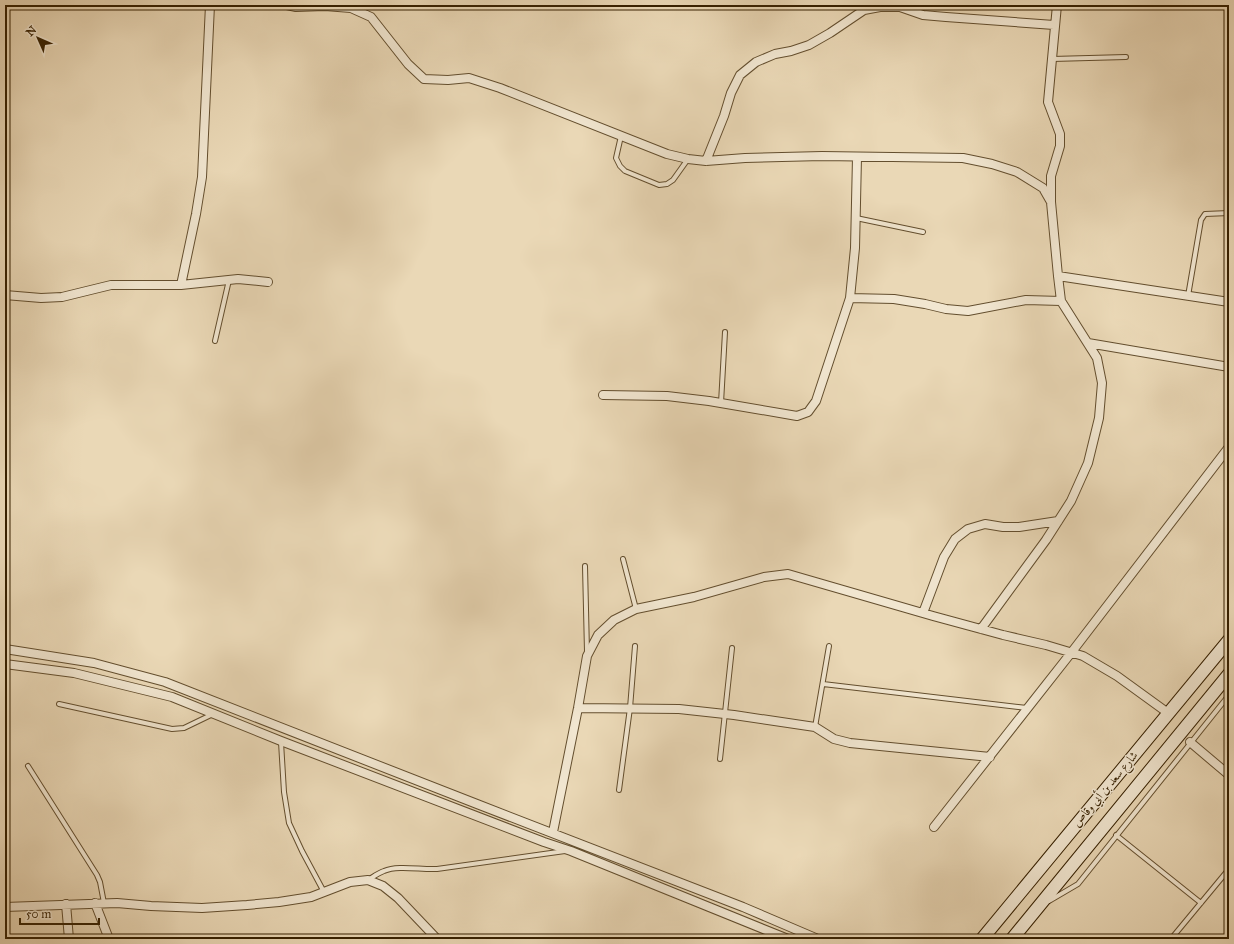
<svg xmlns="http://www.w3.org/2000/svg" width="1234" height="944" font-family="'IM FELL Great Primer',Amiri,serif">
  <rect width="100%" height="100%" fill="#ead8b6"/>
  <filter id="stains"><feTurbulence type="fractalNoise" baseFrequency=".005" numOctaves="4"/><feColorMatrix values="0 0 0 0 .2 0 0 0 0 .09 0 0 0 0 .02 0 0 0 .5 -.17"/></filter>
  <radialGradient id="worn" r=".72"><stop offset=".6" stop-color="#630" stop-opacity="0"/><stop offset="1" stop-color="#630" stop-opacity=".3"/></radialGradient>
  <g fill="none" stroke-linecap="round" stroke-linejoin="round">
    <defs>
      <path id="lane" d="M1052 59 1126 57
        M621 136 616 158 620 166 625 171 659 185 667 184 673 180 688 159
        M856 218 923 232
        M1188 296 1201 220 1205 214 1229 213
        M215 341 229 280
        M721 403 725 332
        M623 559 636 609
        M585 566 587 652
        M823 684 1027 708
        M59 704 172 729 184 728 213 714
        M815 727 829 646
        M281 742 284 792 289 823 302 851 324 892
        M720 759 732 648
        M28 766 97 875 100 882 104 903
        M619 790 630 708 635 646
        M1116 835 1201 903
        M368 880C373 877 378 873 384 871 398 865 421 870 437 869L565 851
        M1049 901 1078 884 1229 695
        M1171 939 1229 869"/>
      <path id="street" d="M287 5 296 7 325 6 351 8 371 17 408 64 424 79 448 80 469 78 500 88 667 154 688 159 706 161 745 158 822 156 963 158 992 164 1017 172 1043 188 1051 202 1058 276 1229 302
        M706 161 724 116 731 93 740 75 756 62 775 54 791 51 809 45 830 33 864 10 880 7H900L923 15 946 17 1054 25
        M1051 201V176L1060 146V134L1048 102 1057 5
        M181 285 238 279 268 282
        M5 295 41 298 62 297 111 285H181L196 214 202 177 210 5
        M850 298 894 299 925 304 946 309 968 311 1026 300 1061 301
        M1088 343 1229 367
        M603 395 667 396 709 401 797 416 808 412 816 401 850 298 855 248 857 157
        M923 613 944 557 955 539 968 529 985 524 1003 527H1019L1058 521
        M981 629 1046 540 1071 501 1088 463 1099 418 1102 383 1097 358 1061 301 1058 276
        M5 649 94 663 165 682 477 804 743 907 818 939
        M5 664 74 673 172 697 281 741 544 842 571 851 788 939
        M578 708 679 709 734 715 815 727 834 739 850 743 990 757
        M1190 742 1229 775
        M934 827 1071 653 1229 447
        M553 832 578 708 587 656 598 635 614 620 636 609 694 597 764 577 788 574 933 616 1003 635 1046 645 1083 656 1117 676 1168 713
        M95 903 109 939
        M66 904 69 939
        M5 907 117 903 151 906 202 908 247 905 279 902 311 897 350 882 368 880 383 886 398 898 437 939"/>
      <path id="secondary" d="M982 939 1229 640
        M1012 939 1229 674"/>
    </defs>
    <use href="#lane" stroke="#634e2e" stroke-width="6"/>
    <use href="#street" stroke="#634e2e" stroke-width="10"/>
    <use href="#secondary" stroke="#362000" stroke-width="14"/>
    <use href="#lane" stroke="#f1e6d0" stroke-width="4"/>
    <use href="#street" stroke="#f1e6d0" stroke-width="8"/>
    <use href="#secondary" stroke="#f1e6d0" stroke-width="12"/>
  </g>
  <g text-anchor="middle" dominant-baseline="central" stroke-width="3" stroke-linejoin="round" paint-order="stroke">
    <g font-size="12" fill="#362000" stroke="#f1e6d0">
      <text transform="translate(1105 789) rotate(-50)">شارع سعد بن أبي وقاص</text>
    </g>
  </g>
  <rect width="1234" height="944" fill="none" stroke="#ead8b6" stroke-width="20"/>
  <rect x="6" y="6" width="1222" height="932" fill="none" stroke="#362000" stroke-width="2"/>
  <rect x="10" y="10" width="1214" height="924" fill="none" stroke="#362000"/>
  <g transform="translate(38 38) rotate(315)" stroke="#f1e6d0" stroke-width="3" paint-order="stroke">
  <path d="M0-3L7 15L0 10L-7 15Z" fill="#362000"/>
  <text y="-6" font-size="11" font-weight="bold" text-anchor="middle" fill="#362000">N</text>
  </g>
  <path d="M20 918v6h79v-6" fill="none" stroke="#362000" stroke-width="2"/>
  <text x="26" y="918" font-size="12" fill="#362000" stroke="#f1e6d0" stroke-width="3" paint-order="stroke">50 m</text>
  <rect width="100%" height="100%" filter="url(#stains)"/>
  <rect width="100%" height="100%" fill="url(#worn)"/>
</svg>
